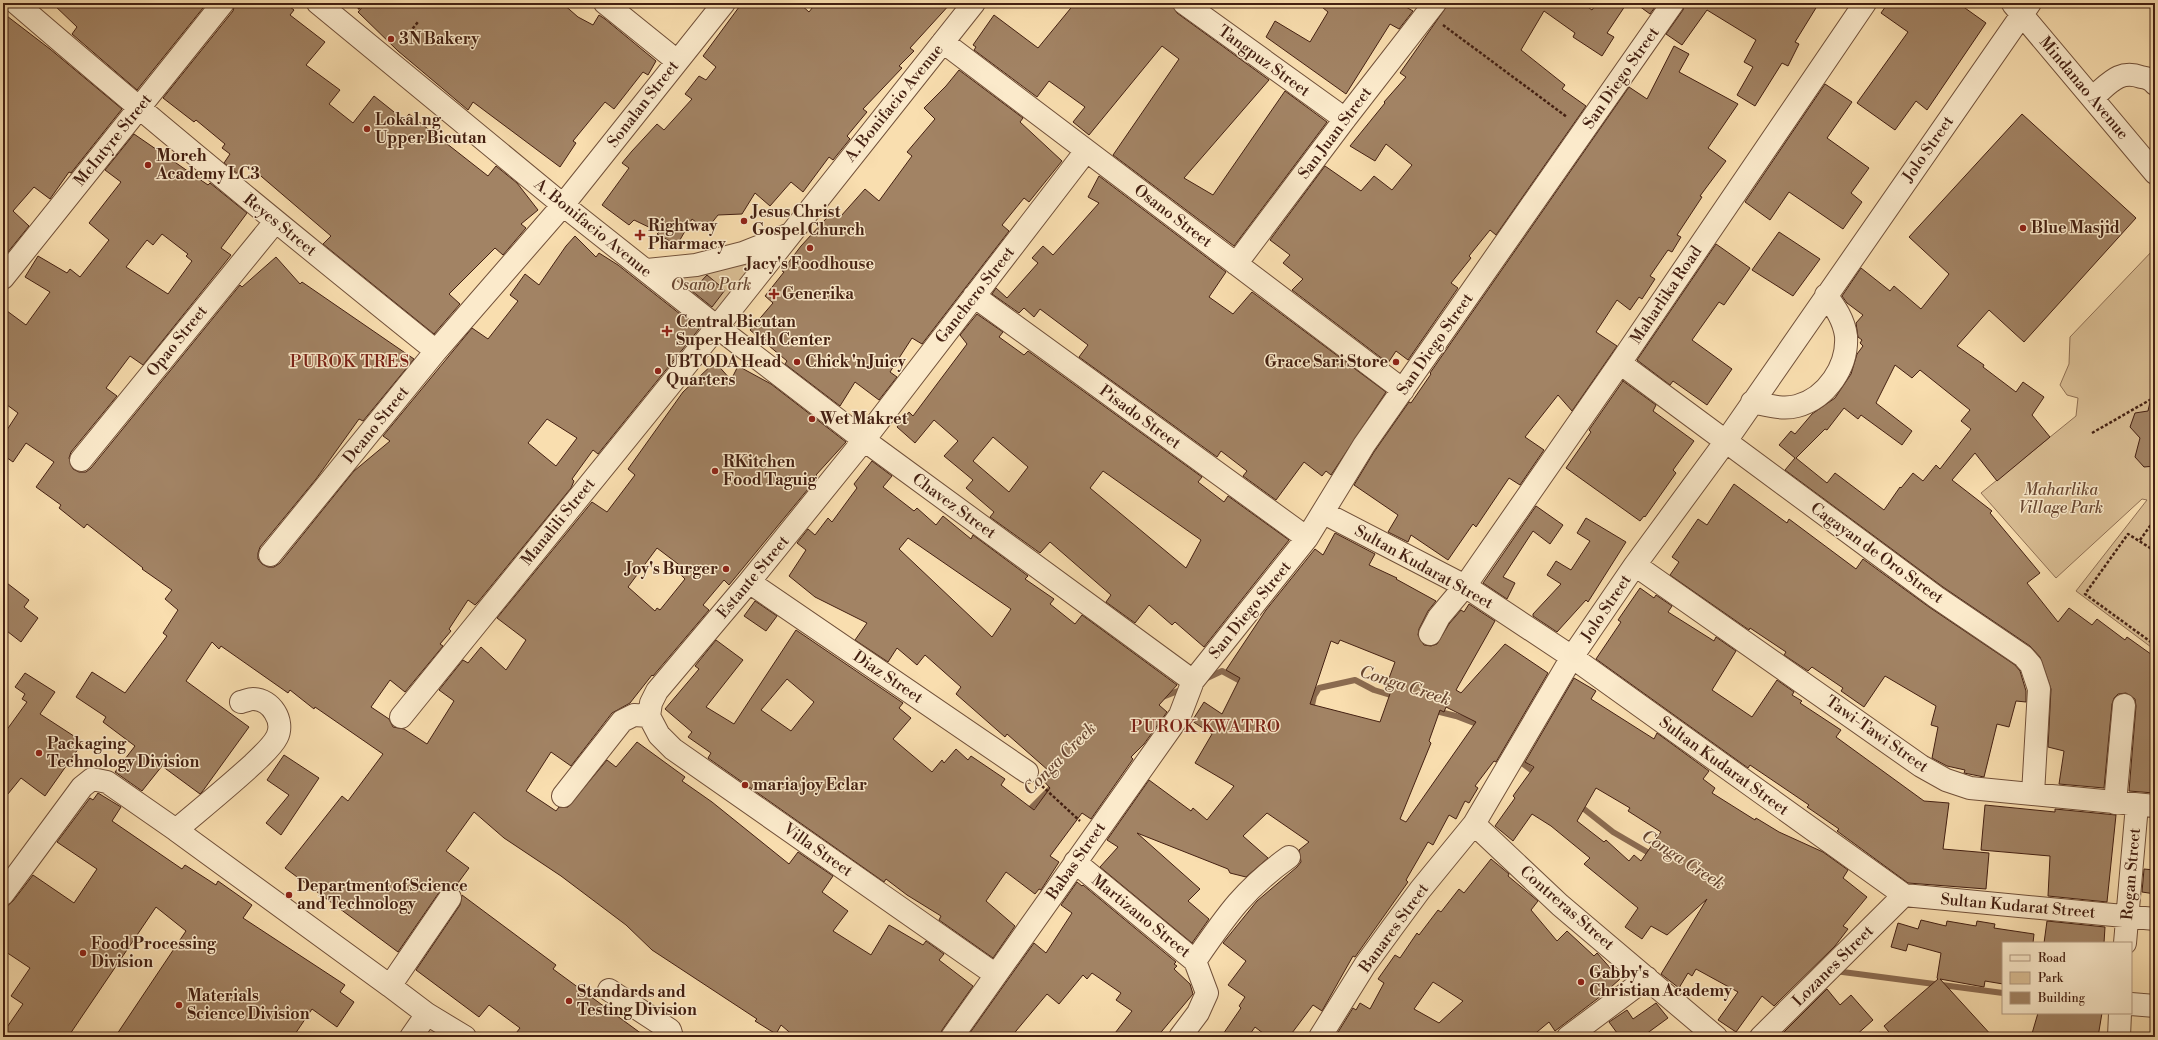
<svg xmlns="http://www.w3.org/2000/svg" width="2158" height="1040" font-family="'Libre Bodoni',serif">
  <rect width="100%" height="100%" fill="#f9deaf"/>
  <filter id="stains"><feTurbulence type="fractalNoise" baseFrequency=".005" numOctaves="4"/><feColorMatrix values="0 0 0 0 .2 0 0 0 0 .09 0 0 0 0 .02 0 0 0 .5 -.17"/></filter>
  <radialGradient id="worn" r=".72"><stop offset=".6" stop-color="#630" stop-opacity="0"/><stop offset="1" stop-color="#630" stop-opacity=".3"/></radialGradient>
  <path fill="#dabe94" stroke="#8f6f53" d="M770 247 714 316 665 275Z
    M2155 248V650L2076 591 2147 500 2142 499 2056 578 1981 493 2076 416 2078 398 2067 395 2060 385 2069 364 2070 337Z"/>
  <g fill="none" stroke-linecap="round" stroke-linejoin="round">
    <path stroke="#8b6b50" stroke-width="6" d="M1205 679 1222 671 1246 684
      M1160 698 1183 689
      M1303 701 1312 705 1314 696 1319 688 1355 680 1374 690 1397 697
      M1432 710 1456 716 1482 726
      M1518 760 1538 775
      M1579 805 1613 832 1654 856
      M1026 813 1052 787
      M1835 971 2003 993"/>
  </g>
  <path fill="#a28364" stroke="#442012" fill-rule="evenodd" d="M52 3H207L137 90 72 34 77 27Z
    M235 3H285L294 10 290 15 325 42 306 65 340 90 329 104 353 123 374 96 404 120 409 114 488 176 496 166 517 183 538 210 521 224 526 228 503 255 495 248 449 294 460 304 434 334 323 244 331 236 248 165 246 167 244 165 238 174 224 163 230 154 222 148 225 144 196 120 194 122 163 98 233 11Z
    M366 3H562L578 17 593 25 599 15 605 19 656 61 648 75 643 72 614 109 605 102 573 141 576 143 560 167 473 102 468 110 398 51 358 12Z
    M742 3H799L809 12 816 3H951L910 48 914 51 899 66 902 68 863 109 867 112 847 136 850 139 833 160 829 157 803 192 791 182 770 206 755 193 742 214 718 215 706 230 692 219 677 245 657 234 659 232 634 220 629 225 602 205 629 168 622 163 632 151 657 124 664 130 692 99 685 94 699 76 706 80 716 67 703 56Z
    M1075 3H1172L1177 13 1269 80 1184 178 1213 195 1285 91 1327 122 1234 246 1113 155 1179 59 1162 46 1089 135 1073 122 1085 107 1049 81 1037 97 974 50 976 47 973 45 994 15 1038 48Z
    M1317 3H1399L1413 11 1399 29 1390 24 1346 94 1266 37 1275 21 1310 42 1328 12Z
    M1449 3H1582L1592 10 1597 3H1627L1607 33 1614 37 1602 56 1573 37 1575 33 1544 11 1521 50 1565 85 1562 89 1586 106 1496 235 1490 230 1469 256 1471 258 1451 283 1458 288 1408 360 1396 351 1388 363 1292 290 1303 279 1283 263 1290 255 1270 240 1325 166 1361 191 1374 176 1392 190 1412 165 1386 144 1375 161 1350 146 1385 103 1384 102 1406 77 1400 73Z
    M1635 3H1658L1650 14Z
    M1685 3H1819L1795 42 1799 44 1788 66 1782 63 1755 106 1737 95 1753 67 1744 62 1756 40 1707 10 1682 45 1666 34 1683 10Z
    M1888 3H1958L1986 23 1927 110 1916 101 1895 130 1857 103 1908 32 1881 13Z
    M3 13 50 49 122 109 71 173 69 172 50 199 34 187 13 211 29 226 3 258Z
    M1674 46 1689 54 1679 72 1738 104 1708 148 1726 161 1700 196 1702 197 1677 235 1681 237 1672 252 1668 250 1650 276 1655 279 1642 299 1639 297 1630 310 1617 300 1596 332 1617 346 1572 411 1558 395 1525 437 1544 450 1520 485 1509 478 1476 527 1473 524 1448 560 1411 535 1408 542 1388 532 1398 515 1354 485 1374 452 1409 402 1411 403 1431 374 1430 373 1629 87 1647 99Z
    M959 70 1023 118 1020 122 1062 161 1029 202 1024 198 1002 225 1009 231 922 344 912 338 890 372 897 377 879 400 855 382 840 406 785 364 787 361 750 330 773 303 765 296 784 272 782 271 801 246 834 210 841 216 865 189 879 201 912 156 907 152 935 119 924 108 946 86Z
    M1825 84 1852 102 1827 138 1869 168 1851 193 1862 202 1843 229 1789 192 1770 220 1745 202Z
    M2022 114 2136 218 2024 342 1989 310 1957 346 1984 365 1983 367 2016 392 2023 382 2044 397 2032 415 2050 437 1997 481 1975 453 1952 480 1992 511 1990 513 2040 573 2027 583 2058 622 2069 608 2092 625 2097 619 2125 640 2127 637 2155 657 2154 793 2129 791 2136 706 2135 699 2126 693 2118 694 2114 698 2112 704 2104 788 2059 784 2064 751 2048 747 2051 689 2040 657 2030 646 1943 587 1785 470 1795 458 1779 445 1791 431 1795 434 1812 414 1835 398 1851 374 1857 354 1863 346 1860 343 1862 340 1858 337 1856 323 1863 315 1847 303 1842 296 1861 268 1890 291 1894 286 1921 309 1949 274 1909 237ZM1895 365 1912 378 1920 370 1970 410 1961 421 1971 429 1940 469 1936 465 1923 481 1913 473 1901 488 1900 487 1884 510 1835 473 1827 483 1796 458 1825 429 1827 430 1844 408 1858 419 1861 415 1902 445 1912 431 1876 403Z
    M134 134 208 185 210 183 247 213 221 248 231 255 224 264 143 365 130 356 106 388 117 396 71 452 69 458 73 469 79 472H86L91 468 240 285 242 287 276 257 300 284 302 282 414 359 363 421 359 419 316 479 260 547 258 553V559L262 564 268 567H274L280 563 354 471 390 441 383 436 472 328 488 339 518 301 510 295 525 274 539 285 566 246 575 236 596 257 599 253 618 265 699 329 598 454 593 450 572 479 574 481 571 488 478 602 475 605 468 600 449 629 451 631 440 644 443 646 405 692 390 680 371 707 389 719 393 727 404 729 427 744 454 701 439 690 463 660 468 663 481 647 506 670 526 640 497 618 592 502 607 512 635 475 628 469 683 392 715 362 731 380 738 366 771 384 846 442 816 475 818 477 729 585 724 580 703 605 709 610 653 676 652 675 630 703 612 713 571 766 551 752 526 791 556 811 559 807H568L607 760 616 767 637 742 685 777 682 781 712 802 789 864 798 852 833 876 822 892 848 911 833 931 871 955 889 925 923 945 926 941 944 954 939 960 973 986 942 1030 940 1037H795L781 1025 776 1034 755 1021 757 1019 652 950 626 925 561 876 504 838 474 812 446 851 469 868 455 887H445L440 891 398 952 285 868 342 796 348 801 383 754 315 707 314 709 290 690 288 693 221 646 219 649 212 642 186 681 249 727 202 792 200 794 162 766 142 791 115 772 135 746 103 722 106 717 76 697 92 672 125 693 167 636 163 633 178 610 165 599 172 590 142 569 143 568 87 524 84 528 59 508 61 505 36 487 54 462 26 443 13 462 3 455V436L18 413 3 402V308L26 325 50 292 25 277 38 256 67 273 70 269 80 277 109 240 89 223 121 182 105 170ZM162 234 188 254 186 256 192 261 168 294 126 267 147 240 153 245ZM547 419 577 438 556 466 528 443ZM657 548 686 570 681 575 685 579 660 610 657 608 655 611 628 587Z
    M1099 176 1226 272 1209 297 1233 314 1252 292 1386 392 1331 475 1326 471 1322 476 1304 462 1276 500 1243 476 1247 471 1221 451 1217 457 1079 357 1088 345 1040 309 1034 317 1024 308 1019 313 992 294 996 288 1007 298 1038 263 1032 258 1043 246 1053 255 1099 203 1088 197Z
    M1779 232 1820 259 1793 296 1752 270Z
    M1716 244 1750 268 1724 305 1719 302 1692 340 1732 369 1707 405 1673 381 1670 385 1637 360Z
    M707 275 725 290 712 307 692 291Z
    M977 314 1003 332 999 337 1024 355 1028 351 1202 477 1198 482 1224 502 1228 496 1289 540 1204 647 1175 622 1172 625 1149 605 1135 623 1106 602 1111 595 1050 542 1040 553 990 517 994 512 966 488 973 480 944 456 958 441 934 420 915 443 897 427 909 412 913 416 967 344 960 335ZM993 437 1028 467 1009 492 973 461ZM1103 471 1201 540 1186 568 1090 488Z
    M1623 381 1656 405 1653 411 1694 441 1673 470 1676 473 1645 517 1644 516 1640 521 1566 468 1591 432 1589 430Z
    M2150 402H2155V466L2144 467 2135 457 2140 438 2130 427 2135 413 2148 411Z
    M872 461 892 476 883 487 914 511 917 508 936 525 943 516 971 539 973 535 1028 576 1025 579 1054 599 1050 604 1075 624 1082 615 1177 685 1159 705 1167 712 1144 744 1131 757 1133 759 1091 819 1082 813 1050 856 1059 862 1041 890 1039 889 1035 894 1006 872 986 901 1015 926 993 958 939 920 941 916 907 895 886 879 884 882 708 758 711 753 688 737 692 732 665 709 699 669 695 666 716 640 743 660 706 707 734 724 796 630 903 703 899 708 911 718 893 739 932 772 942 760 944 763 956 749 968 760 971 756 1005 779 1001 785 1034 810 1050 788 1041 778 1049 771 1007 734 1005 737 956 694 961 687 925 655 917 665 897 648 888 662 855 640 867 623 815 597 789 576 806 550 797 543 808 529 815 535 828 518 832 522 857 488 854 484ZM908 538 1011 609 992 637 899 549ZM787 679 814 702 791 731 761 710Z
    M1734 484 1787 523 1789 519 1856 569 1863 559 1929 607 2015 665 2020 671 2026 691V702L2016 701 2009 727 1997 724 1984 777 1964 773 1965 770 1947 766 1932 758 1938 727 1931 725 1936 706 1885 676 1864 707 1841 691 1843 688 1812 667 1808 671 1784 655 1786 652 1750 628 1749 630 1670 575 1679 562 1672 557 1698 519 1707 525Z
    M1536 506 1563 525 1550 544 1533 531 1503 577 1515 583 1507 599 1483 583Z
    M1586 518 1626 542 1588 602 1586 600 1557 632 1533 616V614L1561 584 1547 575 1556 561 1571 570 1590 541 1577 533Z
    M1335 533 1375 554 1369 565 1397 578 1396 579 1436 601 1428 611 1419 629 1418 635 1424 645 1431 646 1437 644 1449 624 1461 610 1464 612 1469 604 1495 621 1456 690 1461 693 1505 644 1548 673 1496 762 1494 761 1475 786 1478 788 1469 803 1465 801 1456 819 1449 815 1433 845 1428 842 1406 880 1408 882 1355 957 1353 956 1322 1011 1313 1005 1289 1037H1268L1255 1027 1248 1037H1221L1241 1008 1239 1006 1245 997 1228 985 1246 961 1223 943 1257 901 1297 867 1301 862 1299 850 1309 842 1267 813 1243 836 1268 858 1246 877 1230 873 1228 869 1137 833 1200 889 1188 901 1209 919 1192 943 1100 867 1118 847 1107 840 1149 780 1191 811 1193 808 1207 820 1234 786 1195 763 1212 734 1192 721 1204 702 1222 714 1240 678 1226 670 1266 610 1315 549 1323 555ZM1340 640 1395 662 1385 689 1391 691 1380 722 1310 704 1331 641 1338 644ZM1446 707 1476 722 1406 822 1400 819 1431 743 1429 741 1440 710 1444 712Z
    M3 580 29 600 24 607 38 618 21 642 3 628Z
    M1640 588 1654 598 1656 595 1672 606 1668 612 1714 641 1716 637 1736 651 1712 690 1752 717 1777 680 1794 692 1792 695 1802 701 1800 703 1841 730 1836 737 1924 801 1949 803 1943 849 1989 853 1986 889 1908 883 1837 831 1839 829 1807 807 1809 805 1750 765 1748 768 1596 659 1621 622 1618 620Z
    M755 601 777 616 766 631 744 616Z
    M25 673 55 692 40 714 83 742 45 796 21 778 3 800V735L27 702 22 699 25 694 15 687Z
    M1574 678 1596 691 1591 699 1654 739 1657 733 1709 771 1703 779 1715 788 1712 793 1755 820 1756 818 1779 832 1823 852 1848 870 1843 878 1867 897 1843 926 1848 929 1835 946 1774 1006 1762 996 1736 1032 1718 1020 1738 992 1696 969 1692 976 1688 973 1679 988 1661 974 1707 899 1667 935 1651 926 1642 939 1625 927 1638 908 1584 864 1590 858 1551 826 1532 814 1513 841 1495 826 1515 798 1513 796 1534 767 1525 762ZM1596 788 1630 808 1628 811 1661 832 1641 861 1634 855 1629 861 1606 840 1604 842 1577 821Z
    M284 755 319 778 281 835 266 823 289 795 267 780Z
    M98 793 121 807 112 821 182 869 185 865 216 885 218 881 252 905 243 918 345 985 340 992 354 1002 337 1027 312 1009 293 1037H115L186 931 156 907 68 1037H3V1033L23 1004 11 996 30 968 3 950V910L13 901 33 875 74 903 97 869 57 842 90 798 93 800Z
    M1985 805 2055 812V809L2116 815 2107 902 2048 896 2050 856 1981 850Z
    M1491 859 1509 874 1508 876 1538 901 1531 910 1557 941 1567 931 1594 956 1597 953 1620 979 1601 996 1555 1031 1549 1022 1531 1037H1335L1353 1008 1356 1010 1360 1003 1370 1009 1384 983 1378 979 1395 955 1400 958 1417 933 1419 935 1438 910 1441 912 1459 889 1464 893ZM1433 982 1463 1001 1439 1023 1414 1009Z
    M2144 869 2155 870V894L2142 892Z
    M1077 882 1082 886 1083 885 1176 962 1174 964 1177 966 1174 969 1190 984 1193 994 1157 1037H1112L1132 1011 1116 1000 1121 993 1092 973 1087 979 1083 975 1059 1004 1047 994 1011 1037H967L1034 943 1046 953 1072 913 1061 905Z
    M462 895 556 965 553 969 646 1037H513L520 1028 489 1005 479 1017 416 970 460 905Z
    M1921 920 1946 926 1947 921 1976 926 1977 921 1995 924 1994 928 2034 934 2033 943H2003V984L1985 981 1984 987 1940 979 1993 1037H1893L1884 1026 1938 979 1937 978 1941 953 1908 944 1906 951 1891 947 1898 923 1918 929Z
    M2047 921 2105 927 2104 943H2044Z
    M1827 989 1840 1005 1851 995 1873 1020 1854 1037H1779Z
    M1656 1003 1668 1018 1642 1037H1620L1609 1022 1627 1010 1633 1019Z
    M2038 1013H2102L2098 1037H2031Z"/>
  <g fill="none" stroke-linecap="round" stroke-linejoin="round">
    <defs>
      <path id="minor" d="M16 3C154 122 294 237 436 351
        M318 3 563 205 717 327 864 440 1193 681
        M605 3 677 61
        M1184 3 1345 119
        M2013 4 2155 173
        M943 42 1403 390
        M2093 97C2109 84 2119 69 2141 77 2147 78 2151 79 2155 84
        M1236 264 1345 119 1435 3
        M647 270 696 265 743 253 788 235
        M3 278 223 3
        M974 296 1307 538
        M1620 363 1936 597 2023 656 2031 665 2039 689 2033 794
        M1752 402C1767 405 1782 410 1797 406 1827 398 1848 366 1846 336 1844 320 1835 307 1826 295
        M81 460 275 222
        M1324 513 1465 586 1572 657 1904 895 2155 919
        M270 555 436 351 563 205 724 3
        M1635 565 1921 766 1946 780 1970 788 2155 806
        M749 582 1027 772
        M1430 634 1439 617 1465 586 1620 363 1865 3
        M241 702C245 701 250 699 253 699 271 699 285 721 277 737 272 747 261 756 253 764 228 787 202 808 176 830L390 986 450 898
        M649 716 651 703 657 691 749 582 864 440 1086 151
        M649 716 659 735 673 749 996 975
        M401 717 717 327 974 3
        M563 796 622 721 634 715 649 716
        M2115 803 2124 705
        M1474 824 1560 905 1716 1037
        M1075 862 1195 961 1207 993 1198 1013 1180 1037
        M3 894 82 787 92 779 107 782 176 830
        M2125 943 2137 805
        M1195 961C1226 916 1244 889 1289 857
        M390 986 427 1014 465 1037
        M609 990 670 1030 672 1037
        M2131 1004 2155 1006
        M411 1037 427 1014
        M952 1037 1180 715 1193 681 1307 538 1364 445 1673 3
        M1320 1037 1365 965 1392 928 1420 890 1474 824 1572 657 1635 565 1726 441 2030 3
        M1568 1037 1647 978
        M1761 1037 1904 895
        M2119 1037 2120 1013"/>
    </defs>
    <use href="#minor" stroke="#715039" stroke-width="24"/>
    <path stroke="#442012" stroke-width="2.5" stroke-dasharray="3 2" stroke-linecap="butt" d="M358 9 364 3
      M1443 25 1567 117
      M400 44 418 22
      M2092 433 2155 397
      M2140 540 2155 519
      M2155 551 2128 534 2085 594 2155 645
      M1042 786 1080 821"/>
    <use href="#minor" stroke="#fbeacb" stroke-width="22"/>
  </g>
  <g fill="#8f2418" stroke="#fbeacb" stroke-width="1.5">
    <circle cx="391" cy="39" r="4"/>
    <circle cx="367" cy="129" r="4"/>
    <circle cx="148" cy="165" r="4"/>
    <circle cx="744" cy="221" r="4"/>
    <circle cx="2023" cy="228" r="4"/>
    <path d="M638 229h4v4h4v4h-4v4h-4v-4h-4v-4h4z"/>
    <circle cx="810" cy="248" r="4"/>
    <path d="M772 288h4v4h4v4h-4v4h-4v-4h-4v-4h4z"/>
    <path d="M665 325h4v4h4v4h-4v4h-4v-4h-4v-4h4z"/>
    <circle cx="797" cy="362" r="4"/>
    <circle cx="1396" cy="362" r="4"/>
    <circle cx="658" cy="371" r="4"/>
    <circle cx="812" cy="419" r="4"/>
    <circle cx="715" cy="471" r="4"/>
    <circle cx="726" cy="569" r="4"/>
    <circle cx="39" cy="753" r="4"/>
    <circle cx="745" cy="785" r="4"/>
    <circle cx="289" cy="895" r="4"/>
    <circle cx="83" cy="953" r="4"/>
    <circle cx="1581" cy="982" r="4"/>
    <circle cx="569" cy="1001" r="4"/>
    <circle cx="179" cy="1005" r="4"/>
  </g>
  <g text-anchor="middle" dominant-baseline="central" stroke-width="3" stroke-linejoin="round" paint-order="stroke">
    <g font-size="16" font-weight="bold" fill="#442012" stroke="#fbeacb" text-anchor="start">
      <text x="399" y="39">3N Bakery</text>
      <text x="375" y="120">Lokal ng<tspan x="375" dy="18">Upper Bicutan</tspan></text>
      <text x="156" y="156">Moreh<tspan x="156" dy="18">Academy LC3</tspan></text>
      <text x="752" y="212">Jesus Christ<tspan x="752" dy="18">Gospel Church</tspan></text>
      <text x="648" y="226">Rightway<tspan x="648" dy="18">Pharmacy</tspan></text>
      <text x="2031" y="228">Blue Masjid</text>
      <text x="810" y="264" text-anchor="middle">Jacy's Foodhouse</text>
      <text x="782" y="294">Generika</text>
      <text x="676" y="322">Central Bicutan<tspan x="676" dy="18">Super Health Center</tspan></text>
      <text x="666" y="362">UBTODA Head<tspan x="666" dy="18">Quarters</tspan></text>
      <text x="805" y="362">Chick 'n Juicy</text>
      <text x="1388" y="362" text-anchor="end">Grace Sari Store</text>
      <text x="820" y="419">Wet Makret</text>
      <text x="723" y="462">RKitchen<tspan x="723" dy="18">Food Taguig</tspan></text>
      <text x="718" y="569" text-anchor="end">Joy's Burger</text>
      <text x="47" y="744">Packaging<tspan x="47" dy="18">Technology Division</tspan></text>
      <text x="753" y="785">maria joy Eclar</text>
      <text x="297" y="886">Department of Science<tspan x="297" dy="18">and Technology</tspan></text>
      <text x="91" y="944">Food Processing<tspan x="91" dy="18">Division</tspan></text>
      <text x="1589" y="973">Gabby's<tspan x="1589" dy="18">Christian Academy</tspan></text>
      <text x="577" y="992">Standards and<tspan x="577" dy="18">Testing Division</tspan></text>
      <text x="187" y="996">Materials<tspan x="187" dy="18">Science Division</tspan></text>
    </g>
    <g font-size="16" fill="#442012" stroke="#fbeacb">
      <text transform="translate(1264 61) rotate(36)">Tangpuz Street</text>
      <text transform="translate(1621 78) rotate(-55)">San Diego Street</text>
      <text transform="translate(2084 88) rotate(50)">Mindanao Avenue</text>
      <text transform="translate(894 103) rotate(-51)">A. Bonifacio Avenue</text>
      <text transform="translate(643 104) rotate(-52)">Sonalan Street</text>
      <text transform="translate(1335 133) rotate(-53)">San Juan Street</text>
      <text transform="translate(113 140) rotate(-51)">McIntyre Street</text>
      <text transform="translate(1928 149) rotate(-55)">Jolo Street</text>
      <text transform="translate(1173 216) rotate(37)">Osano Street</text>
      <text transform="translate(280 225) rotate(39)">Reyes Street</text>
      <text transform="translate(593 228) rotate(39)">A. Bonifacio Avenue</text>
      <text transform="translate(975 295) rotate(-52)">Ganchero Street</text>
      <text transform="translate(1666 295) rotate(-56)">Maharlika Road</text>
      <text transform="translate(177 341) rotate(-51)">Opao Street</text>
      <text transform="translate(1435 344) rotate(-55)">San Diego Street</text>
      <text transform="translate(1140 417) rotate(36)">Pisado Street</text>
      <text transform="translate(376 425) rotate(-51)">Deano Street</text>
      <text transform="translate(954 506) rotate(36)">Chavez Street</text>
      <text transform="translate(558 522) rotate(-51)">Manalili Street</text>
      <text transform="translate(1877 553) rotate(36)">Cagayan de Oro Street</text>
      <text transform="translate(1424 567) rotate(29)">Sultan Kudarat Street</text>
      <text transform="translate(753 577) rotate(-50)">Estante Street</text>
      <text transform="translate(1606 608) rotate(-56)">Jolo Street</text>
      <text transform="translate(1250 610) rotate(-51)">San Diego Street</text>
      <text transform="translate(888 677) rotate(34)">Diaz Street</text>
      <text transform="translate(1877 734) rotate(35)">Tawi-Tawi Street</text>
      <text transform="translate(1724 766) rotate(36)">Sultan Kudarat Street</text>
      <text transform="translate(818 850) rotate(35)">Villa Street</text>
      <text transform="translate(1076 861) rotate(-55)">Babas Street</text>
      <text transform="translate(2131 874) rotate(-85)">Rogan Street</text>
      <text transform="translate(2018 906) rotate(5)">Sultan Kudarat Street</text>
      <text transform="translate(1567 908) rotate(41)">Contreras Street</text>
      <text transform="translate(1141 916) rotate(39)">Martizano Street</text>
      <text transform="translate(1394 928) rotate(-54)">Banares Street</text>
      <text transform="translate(1833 966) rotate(-45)">Lozanes Street</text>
    </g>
    <g font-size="16" font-style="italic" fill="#6a4832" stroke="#fbeacb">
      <text x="711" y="285">Osano Park</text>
      <text x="2061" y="490">Maharlika<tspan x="2061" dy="18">Village Park</tspan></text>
    </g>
    <g font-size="17" letter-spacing="1" fill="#7a1f14" stroke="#fbeacb">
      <text x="350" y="362">PUROK TRES</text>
      <text x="1206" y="727">PUROK KWATRO</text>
    </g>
    <g font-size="17" font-style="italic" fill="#684631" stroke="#fbeacb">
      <text transform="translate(1405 686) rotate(18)">Conga Creek</text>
      <text transform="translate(1060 759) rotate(-45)">Conga Creek</text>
      <text transform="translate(1683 860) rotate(33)">Conga Creek</text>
    </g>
  </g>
  <rect width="2158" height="1040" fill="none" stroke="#f9deaf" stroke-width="16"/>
  <rect x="4" y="4" width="2150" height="1032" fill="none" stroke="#442012" stroke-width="2"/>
  <rect x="8" y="8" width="2142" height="1024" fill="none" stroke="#442012"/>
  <rect x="2002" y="942" width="130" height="72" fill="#fbeacb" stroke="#b29981"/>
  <rect x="2010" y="955" width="20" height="6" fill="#fbeacb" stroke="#b29981"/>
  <text x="2038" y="962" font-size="12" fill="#442012">Road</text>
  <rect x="2010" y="972" width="20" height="12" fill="#dabe94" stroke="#b29981"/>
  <text x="2038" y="982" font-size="12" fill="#442012">Park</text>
  <rect x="2010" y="992" width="20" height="12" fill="#a28364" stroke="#b29981"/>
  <text x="2038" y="1002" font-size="12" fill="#442012">Building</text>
  <rect width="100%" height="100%" filter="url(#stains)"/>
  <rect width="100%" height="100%" fill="url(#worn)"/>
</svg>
